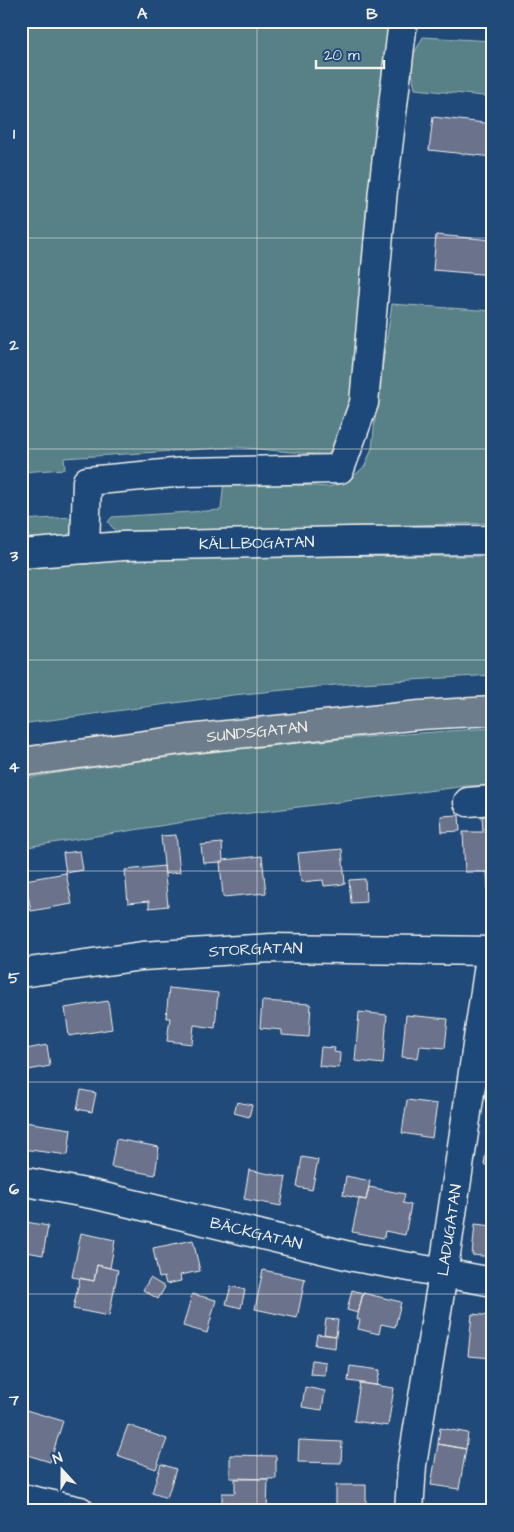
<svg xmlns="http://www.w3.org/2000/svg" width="514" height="1532" font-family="'Architects Daughter',sans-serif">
  <rect width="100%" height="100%" fill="#1f4a7a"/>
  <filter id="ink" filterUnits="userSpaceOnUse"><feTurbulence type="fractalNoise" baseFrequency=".02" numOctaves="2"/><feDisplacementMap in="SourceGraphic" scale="10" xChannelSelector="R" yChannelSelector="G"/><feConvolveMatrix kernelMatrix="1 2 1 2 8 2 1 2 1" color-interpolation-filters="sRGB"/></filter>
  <g filter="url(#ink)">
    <path fill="#598187" stroke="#a6b9b8" d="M21 21H395L347 457 235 447 64 458 65 469 21 472Z
      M423 37 493 41V97L415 89 410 61Z
      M392 304 493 311V523L116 532 108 522 112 517 221 510 224 480 329 487 348 481 365 466 372 448 377 401Z
      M74 517C74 523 73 529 70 533 64 541 32 541 21 542V520Z
      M493 556V675L346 684 233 695 21 724V568L98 560 230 557Z
      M493 728V785L467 786 203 819 21 848V779C177 752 335 738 493 728Z"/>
    <path fill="#6a728c" stroke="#f4f1e8" d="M433 117 493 124V157L429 150Z
      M436 235 493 240V275L433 270Z
      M459 815 460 831 442 832 441 816Z
      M493 815V890H488L487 872H465L463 832H483L482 816Z
      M176 835 180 872 165 874 161 836Z
      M222 843 223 862 203 863 201 845Z
      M342 849 345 884 324 886 323 880 301 882 298 853Z
      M80 851 83 870 66 873 63 853Z
      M262 856 266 893 223 897 220 862H223V860Z
      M164 866 168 906 149 908V901L128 903 125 870Z
      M66 873 72 904 31 911 25 880Z
      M365 879 366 902 351 903 349 880Z
      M169 988 218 993 215 1028 194 1025 192 1044 167 1041 170 1018H166Z
      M108 1001 112 1029 69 1036 65 1008Z
      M262 1001 311 1004 309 1037 282 1035V1030L260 1028Z
      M359 1012 387 1015 383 1064 355 1061Z
      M406 1015 448 1019 445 1048 420 1046 418 1058 402 1057Z
      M47 1045 50 1066 23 1071 21 1050Z
      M321 1047 335 1048 334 1052 340 1053 339 1068 319 1066Z
      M81 1090 96 1093 92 1112 77 1109Z
      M407 1100 437 1104 432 1138 402 1133Z
      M237 1102 252 1105 249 1117 234 1113Z
      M25 1122 71 1129 68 1155 22 1149Z
      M490 1125 493 1126V1166L484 1165Z
      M116 1139 159 1147 155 1175 111 1167Z
      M302 1157 318 1160 312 1190 297 1187Z
      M249 1170 286 1177 281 1206 244 1199Z
      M346 1176 370 1181 366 1200 343 1195Z
      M369 1187 405 1194 403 1203 411 1205 405 1235 385 1231 384 1238 352 1232 359 1199 366 1200Z
      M21 1221 48 1226 43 1255 21 1251Z
      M475 1224 493 1226V1257L472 1255Z
      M81 1233 115 1240 110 1268 97 1265 94 1281 72 1277Z
      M193 1240 200 1271 180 1275 181 1281 166 1284 164 1277 159 1278 153 1248Z
      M97 1265 118 1270 109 1316 73 1309 80 1278 94 1281Z
      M263 1270 305 1279 297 1318 255 1309Z
      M150 1278 165 1287 158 1299 143 1290Z
      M231 1286 245 1290 241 1308 226 1304Z
      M352 1290 363 1293 358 1313 347 1310Z
      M363 1293 401 1302 395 1327 381 1324 379 1334 358 1329 360 1320 357 1319Z
      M192 1294 216 1300 207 1333 183 1326Z
      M472 1314 493 1316V1358L468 1356Z
      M326 1319 338 1320 336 1336 324 1334Z
      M317 1334 336 1336 335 1348 315 1345Z
      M312 1360 326 1362 325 1375 310 1374Z
      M350 1366 380 1370 377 1385 348 1381Z
      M360 1383 394 1388 388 1426 354 1421Z
      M305 1387 325 1391 322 1410 302 1407Z
      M26 1410 63 1421 50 1462 21 1453V1424Z
      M128 1425 167 1439 156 1469 117 1455Z
      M440 1428 468 1433 466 1449 438 1444Z
      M299 1440 342 1442 341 1463 298 1462Z
      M438 1444 466 1449 459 1489 431 1485Z
      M230 1455 276 1456V1479L230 1478Z
      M161 1464 176 1469 167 1498 152 1493Z
      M235 1479H268L267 1511H222V1493H235Z
      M336 1485H366V1511H336Z"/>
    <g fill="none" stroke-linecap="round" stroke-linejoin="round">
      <defs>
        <g id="minor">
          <path d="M85 549 87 481 185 472 340 469 364 403 383 190 403 21"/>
          <path id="s1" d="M21 554 123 546 350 541 493 540"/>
          <path d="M468 802 493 800"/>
          <path id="s2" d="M21 973 142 956 271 948 493 951"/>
          <path id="s3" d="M21 1181 96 1195 354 1257 493 1282"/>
          <path d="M21 1498 80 1511"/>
          <path id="s4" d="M409 1511 412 1465 443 1274 491 951"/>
        </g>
        <g id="major">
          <path id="s5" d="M21 762 188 739 420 715 493 711"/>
        </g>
      </defs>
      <use href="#minor" stroke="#f4f1e8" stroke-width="31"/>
      <use href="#major" stroke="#f4f1e8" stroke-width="31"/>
      <use href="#minor" stroke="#1f4a7a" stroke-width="28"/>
      <use href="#major" stroke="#6d7d8c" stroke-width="28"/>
    </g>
  </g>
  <path fill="none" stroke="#f4f1e8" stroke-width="1" stroke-opacity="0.55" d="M257 21V1511M21 238H493M21 449H493M21 660H493M21 871H493M21 1082H493M21 1294H493"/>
  <g text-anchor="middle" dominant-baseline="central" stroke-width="4" stroke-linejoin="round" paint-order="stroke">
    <g font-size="16" fill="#f4f1e8" stroke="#1f4a7a">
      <text stroke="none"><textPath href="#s1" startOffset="236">KÄLLBOGATAN</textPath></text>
      <text stroke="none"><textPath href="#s5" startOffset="238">SUNDSGATAN</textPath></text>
      <text stroke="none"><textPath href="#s2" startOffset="236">STORGATAN</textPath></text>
      <text stroke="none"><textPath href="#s4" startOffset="284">LADUGATAN</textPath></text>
      <text stroke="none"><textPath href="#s3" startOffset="241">BÄCKGATAN</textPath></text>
    </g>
  </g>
  <rect width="514" height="1532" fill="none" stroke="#1f4a7a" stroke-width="55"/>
  <g transform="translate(62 1470) rotate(339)" stroke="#1f4a7a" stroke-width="4" paint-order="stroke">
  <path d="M0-4L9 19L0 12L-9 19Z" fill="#f4f1e8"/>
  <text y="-8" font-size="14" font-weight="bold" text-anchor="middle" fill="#f4f1e8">N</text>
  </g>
  <path d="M316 60v8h68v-8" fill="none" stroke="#f4f1e8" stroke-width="2.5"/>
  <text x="324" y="60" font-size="15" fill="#f4f1e8" stroke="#1f4a7a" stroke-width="4" paint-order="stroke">20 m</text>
  <rect x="28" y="28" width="458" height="1476" fill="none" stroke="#f4f1e8" stroke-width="2"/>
  <g font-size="16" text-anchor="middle" font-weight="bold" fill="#f4f1e8">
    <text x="142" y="19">A</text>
    <text x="372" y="19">B</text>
    <text x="14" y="139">1</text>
    <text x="14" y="350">2</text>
    <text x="14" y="561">3</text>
    <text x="14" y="772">4</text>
    <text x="14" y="983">5</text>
    <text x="14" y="1194">6</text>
    <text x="14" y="1405">7</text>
  </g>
</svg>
